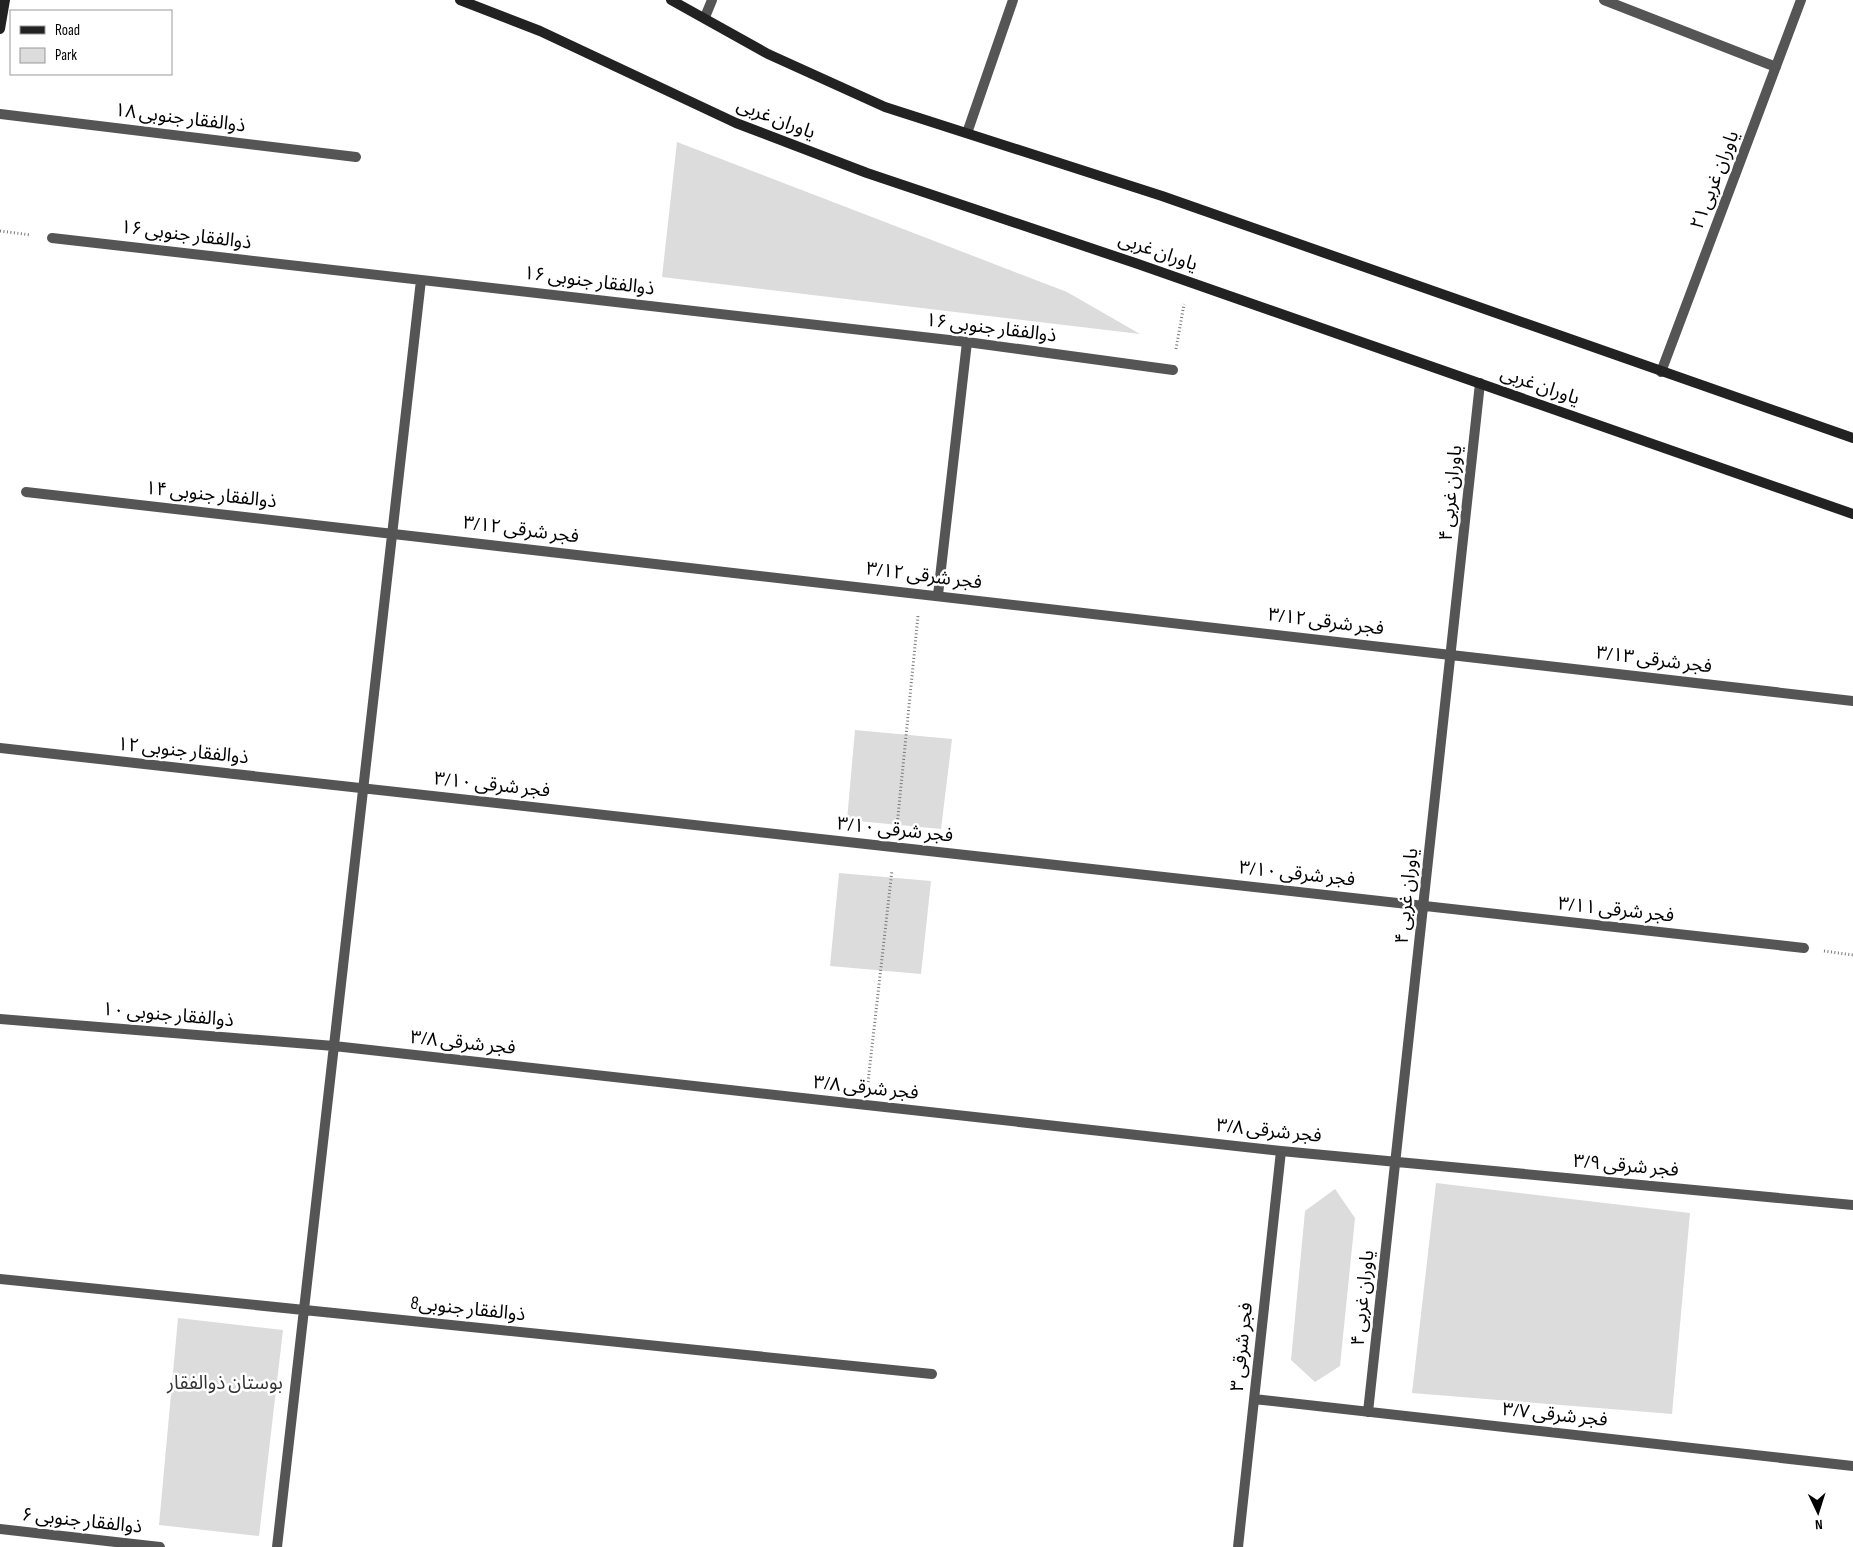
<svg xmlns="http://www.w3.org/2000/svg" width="1853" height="1547" font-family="'Sofia Sans Condensed','Noto Sans Arabic',sans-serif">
  <rect width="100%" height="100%" fill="#fff"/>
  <path fill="#dcdcdc" d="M677 142 1067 292 1140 334 662 277Z
    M855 730 952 739 941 829 847 820Z
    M839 873 931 881 921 974 830 966Z
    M1436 1183 1690 1213 1672 1414 1412 1393Z
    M1335 1189 1355 1218 1340 1366 1315 1382 1291 1360 1305 1211Z
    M178 1318 283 1330 259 1536 159 1525Z"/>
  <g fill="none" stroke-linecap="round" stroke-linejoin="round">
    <path stroke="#777" stroke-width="3" stroke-dasharray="1 2.5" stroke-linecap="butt" d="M0 231 31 235
      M1176 349 1184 304
      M897 826 918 616
      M1824 951 1853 955
      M868 1082 892 870"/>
    <path stroke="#555" stroke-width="10" d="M1604 0 1776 67
      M705 17 712 0
      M0 114 356 157
      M967 133 1013 0
      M52 238 967 342 1173 370
      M1661 372 1801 0
      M26 492 1853 701
      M938 595 967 342
      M0 748 1804 948
      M0 1019 334 1046 1281 1151 1853 1205
      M0 1279 932 1374
      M1254 1399 1853 1466
      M1368 1412 1480 383
      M0 1529 160 1547
      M277 1547 421 280
      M1238 1547 1281 1151"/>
    <path stroke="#222" stroke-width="10" d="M460 0 540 31 736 123 867 173 1138 264 1853 514
      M671 0 768 54 885 107 1162 196 1853 438
      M0 29 5 0"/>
  </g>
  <g text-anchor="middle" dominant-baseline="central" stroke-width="5" stroke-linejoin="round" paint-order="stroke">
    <g font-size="19" fill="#000" stroke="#fff">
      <text transform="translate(180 118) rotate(7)">۱۸ ذوالفقار جنوبی</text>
      <text transform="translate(776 119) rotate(21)">یاوران غربی</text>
      <text transform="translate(1715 180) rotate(-69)">یاوران غربی۲۱</text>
      <text transform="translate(186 235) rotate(7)">۱۶ ذوالفقار جنوبی</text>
      <text transform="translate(1158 252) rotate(19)">یاوران غربی</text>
      <text transform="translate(589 281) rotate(7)">۱۶ ذوالفقار جنوبی</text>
      <text transform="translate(991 328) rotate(7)">۱۶ ذوالفقار جنوبی</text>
      <text transform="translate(1540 386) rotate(19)">یاوران غربی</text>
      <text transform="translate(1451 493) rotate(-84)">۴ یاوران غربی</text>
      <text transform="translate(211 495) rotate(6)">۱۴ ذوالفقار جنوبی</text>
      <text transform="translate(521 530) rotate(7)">۳/۱۲ فجر شرقی</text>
      <text transform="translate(924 576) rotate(7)">۳/۱۲ فجر شرقی</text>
      <text transform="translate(1326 622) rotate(7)">۳/۱۲ فجر شرقی</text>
      <text transform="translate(1654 660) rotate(7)">۳/۱۳ فجر شرقی</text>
      <text transform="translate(183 751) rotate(6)">۱۲ ذوالفقار جنوبی</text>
      <text transform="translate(492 785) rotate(6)">۳/۱۰ فجر شرقی</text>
      <text transform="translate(895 830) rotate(6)">۳/۱۰ فجر شرقی</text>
      <text transform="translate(1297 874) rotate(6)">۳/۱۰ فجر شرقی</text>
      <text transform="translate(1407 896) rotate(-84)">۴ یاوران غربی</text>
      <text transform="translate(1616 910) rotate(6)">۳/۱۱ فجر شرقی</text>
      <text transform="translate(168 1015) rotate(5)">۱۰ ذوالفقار جنوبی</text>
      <text transform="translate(463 1043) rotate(6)">۳/۸ فجر شرقی</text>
      <text transform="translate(866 1088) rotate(6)">۳/۸ فجر شرقی</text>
      <text transform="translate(1269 1131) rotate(6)">۳/۸ فجر شرقی</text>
      <text transform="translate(1626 1166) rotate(5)">۳/۹ فجر شرقی</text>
      <text transform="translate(1363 1298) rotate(-84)">۴ یاوران غربی</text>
      <text transform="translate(468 1309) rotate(6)">8ذوالفقار جنوبی</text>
      <text transform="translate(1242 1347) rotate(-84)">۳ فجر شرقی</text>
      <text transform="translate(1555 1415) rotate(6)">۳/۷ فجر شرقی</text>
      <text transform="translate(82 1521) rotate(6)">۶ ذوالفقار جنوبی</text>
    </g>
    <g font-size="19" fill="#333" stroke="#fff">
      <text x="225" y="1383">بوستان ذوالفقار</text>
    </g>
  </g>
  <rect x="10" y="10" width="162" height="65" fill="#ffffff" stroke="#999999"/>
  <rect x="20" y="26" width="25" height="8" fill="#222222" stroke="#999999"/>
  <text x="55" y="35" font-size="15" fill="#000000">Road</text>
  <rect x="20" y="48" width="25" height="15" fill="#dcdcdc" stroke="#999999"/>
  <text x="55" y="60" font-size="15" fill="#000000">Park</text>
  <g transform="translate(1818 1512) rotate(176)" stroke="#ffffff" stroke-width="4" paint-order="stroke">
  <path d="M0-4L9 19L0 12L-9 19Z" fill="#000000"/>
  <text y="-8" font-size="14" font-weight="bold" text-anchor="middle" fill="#000000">N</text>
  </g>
</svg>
